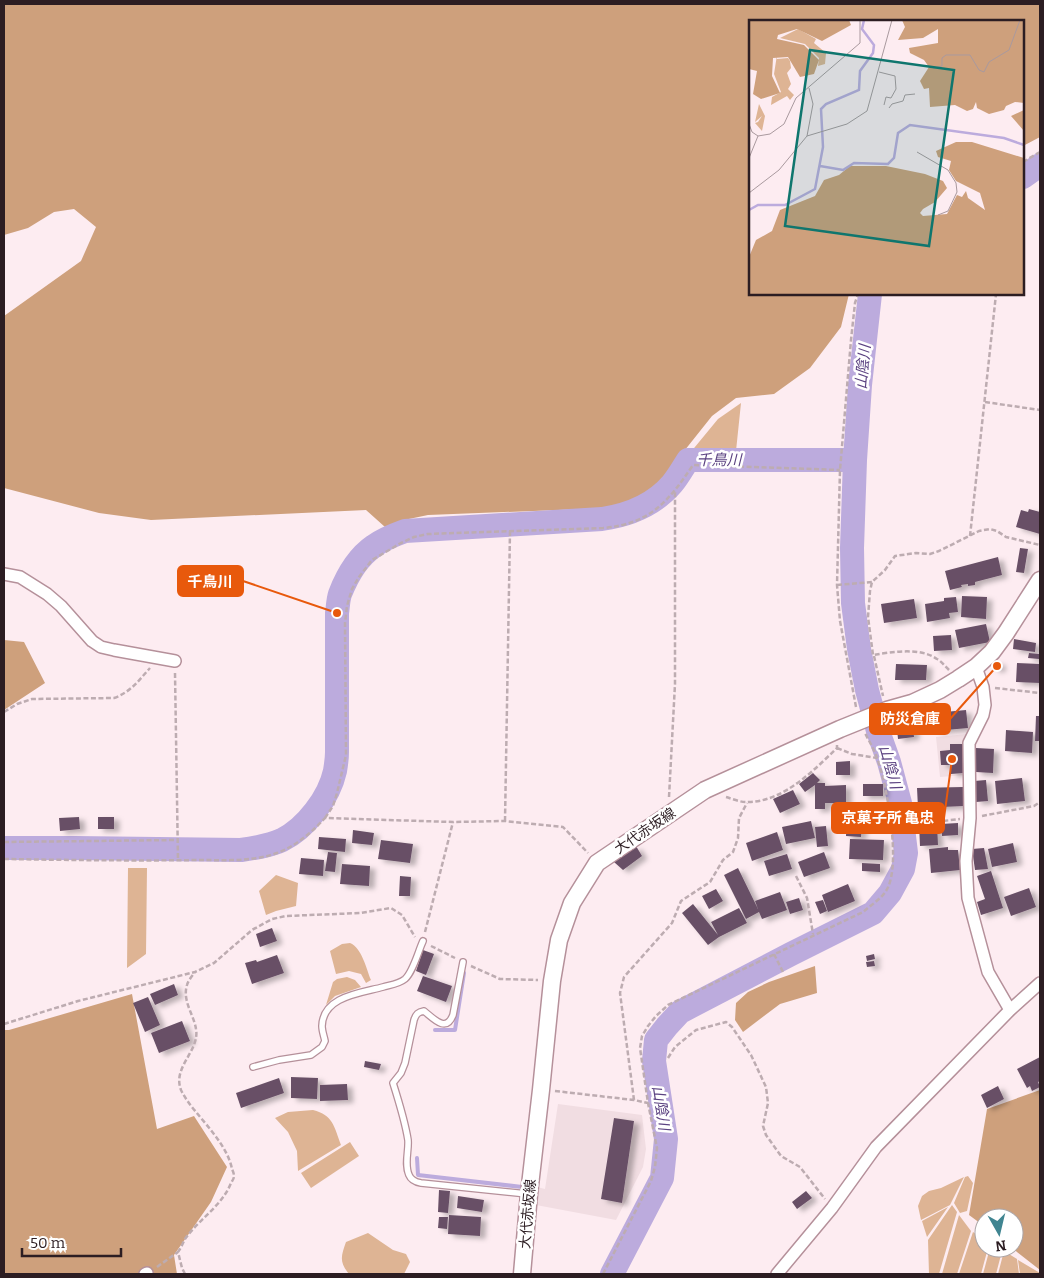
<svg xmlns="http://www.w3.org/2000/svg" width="1044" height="1278" font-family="Bitter,'Noto Sans JP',serif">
  <defs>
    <filter id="shadow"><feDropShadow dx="5.5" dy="3" stdDeviation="2.5" flood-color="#0004"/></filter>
  </defs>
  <rect width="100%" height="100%" fill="#fdecf1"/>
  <path fill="#f1dde2" d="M968 734 965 775 940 777 936 737Z
    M558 1104 642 1115 646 1149 643 1167 616 1220 536 1205 537 1187 545 1189Z"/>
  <path fill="#deb494" d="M741 403 736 451 690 453 718 419Z
    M128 868H147L146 954 127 968Z
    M276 875 298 883 296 906 276 911 266 915 259 891Z
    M350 943C362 948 366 968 371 980L366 983 361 974 349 971 336 974 330 951 342 944Z
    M347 977 355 980 361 987 335 996 326 1005 333 982 337 979Z
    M313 1110C333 1115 334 1126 341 1145L298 1171 297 1151 288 1132 275 1118 288 1112Z
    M350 1142 359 1156 311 1188 301 1173Z
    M968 1176 973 1183 967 1211 960 1213 954 1203 965 1177Z
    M964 1177 950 1205 921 1220 918 1206 922 1196 929 1191 941 1188Z
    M952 1205 957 1212 939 1274H929L928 1240Z
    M948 1207 927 1237 922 1221Z
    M959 1215 971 1231 957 1274H942Z
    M973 1232 984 1240V1248H988L981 1274H959Z
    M368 1233 393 1250 406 1254 410 1262 404 1274H349C339 1262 341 1256 346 1242Z
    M990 1248H998L1002 1251 996 1274H983Z
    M1004 1251 1017 1259 1019 1274H998Z
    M1018 1260 1040 1273V1274H1020Z"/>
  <path fill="#cea07c" d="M4 4H1040V137L1023 146V21H750V294H849L841 327 810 368 774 394 736 398 712 416 673 465 661 482 642 496 625 504 608 508 428 515 404 520 385 527 366 510 151 520 99 513 4 488V316L81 261 96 227 74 209 54 212 28 228 4 235Z
    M4 640 24 642 45 683 4 710Z
    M815 966 817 993 780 1004 743 1032 735 1020 736 1003 748 992 769 982Z
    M132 994 157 1129 194 1116 227 1167 211 1202 174 1255 177 1274H4V1030H9Z
    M1040 1090V1270L1012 1248H1014V1218H984V1226L969 1215 987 1109Z"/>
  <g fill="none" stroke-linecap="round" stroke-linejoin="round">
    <path stroke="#bcabdd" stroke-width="4" d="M435 1030H455L464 973
      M417 1158 418 1175 522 1187"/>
    <path stroke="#bcabdd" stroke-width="24" d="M1023 177 1040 165
      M4 848H74L241 850C255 848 269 846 282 840 306 828 329 798 335 771 336 765 337 759 337 752V613C338 607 338 600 340 594 347 576 358 557 374 546 383 539 394 535 405 531L602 519C629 515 654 505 672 484 678 477 683 468 688 460H855
      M612 1274 662 1178 666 1139 654 1061 656 1040 667 1026 680 1012 791 954 873 913 890 893 903 869 906 853 900 803 889 762 878 731 867 690 859 649 853 603 852 548 855 460 860 385 870 294"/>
  </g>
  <path fill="#685066" filter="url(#shadow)" d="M1029 509 1040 512V534L1016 527 1021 510 1028 512Z
    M1020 548 1028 549 1024 573 1016 572Z
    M998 557 1002 575 975 582V585L968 586V584L961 585 962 587 950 590 945 571Z
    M962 596 987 597 986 619 961 617Z
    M956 597 958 612 949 613 950 618 927 622 925 604 944 601V598Z
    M914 599 917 618 884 623 881 604Z
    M986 624 990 642 959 648 955 630Z
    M951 635 952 650 934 651 933 636Z
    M1014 639 1036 643 1035 652 1013 649Z
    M1029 653 1039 654V659L1028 658Z
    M999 661 1001 668 995 670 992 664Z
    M1017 663 1040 664V683L1016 682Z
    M896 664 927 665 926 680H895Z
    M966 710 968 728 935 731 934 713Z
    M912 716 914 737 898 739 896 718Z
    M1036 716H1040V741H1035Z
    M1006 730 1033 732 1032 753 1005 751Z
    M950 744H963V773L951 774V765H941L940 751 950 750Z
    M976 748 994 749 993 773 976 772Z
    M850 761V775H836V762Z
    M813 773 820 780 817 783H825V786L846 785V803H825V809H815V785L805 792 799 784Z
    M1022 778 1025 801 997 804 995 781Z
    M986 780 988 801 976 802 974 781Z
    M863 784H883V796H863Z
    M963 787 964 806 918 808 917 788Z
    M793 790 800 804 780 813 773 799Z
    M847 808 886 809 885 826 862 825 861 837 846 836Z
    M79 817 80 829 60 831 59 818Z
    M98 817H114V829H98Z
    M811 821 815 838 786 844 782 827Z
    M958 823V835L942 836 941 824Z
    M919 824H937L938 845 920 846Z
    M826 826 828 846 817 847 815 827Z
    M353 830 374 833 372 845 352 843Z
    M777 832 783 850 752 861 746 843Z
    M319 837 346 839 345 852 318 849Z
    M850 839 884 840 883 860 849 859Z
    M381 840 413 844 410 863 378 859Z
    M1013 843 1017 862 992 867 988 849Z
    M636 846 642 856 623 870 614 862Z
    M948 847V850H958L960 870 931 873 929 849Z
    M984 848 988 869 975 870 972 849Z
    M328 852 337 853 335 872 325 871Z
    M824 852 830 868 804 877 798 862Z
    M787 854 792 869 769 876 764 861Z
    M301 858 324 860 323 876 299 874Z
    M862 863 880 864V872L862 871Z
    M342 864 370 866 369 886 340 884Z
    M738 868 758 909 755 901 780 892 787 910 762 919 759 912 746 919 724 875Z
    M991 871 1003 908 981 915 977 902 985 899 977 876Z
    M400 876 411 877 410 896H399Z
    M848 884 855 901 828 912 822 895Z
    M1029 888 1036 907 1011 916 1004 897Z
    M716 889 723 901 709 909 702 896Z
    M799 898 803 910 790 914 786 902Z
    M823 900 827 911 820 914 815 902Z
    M693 904 718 935 711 922 739 908 747 923 719 937 708 945 682 913Z
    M272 928 277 941 260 947 256 934Z
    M423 950 434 954 426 975 416 971Z
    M874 954 875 959 867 961 866 956Z
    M277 955 284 973 252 984 245 963 256 960 257 962Z
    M874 961 875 966 867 967 866 962Z
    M423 976 452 986 446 1002 417 991Z
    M174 984 178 995 155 1005 150 994Z
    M148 997 160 1025 145 1032 133 1003Z
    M182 1021 190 1041 159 1053 151 1033Z
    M1040 1057V1081L1038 1082 1040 1087 1032 1091 1030 1086 1027 1088 1017 1069Z
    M365 1061 381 1064 379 1070 364 1067Z
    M291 1077 318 1078 317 1099 291 1098Z
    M279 1078 284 1093 241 1108 236 1093Z
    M347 1084 348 1100 320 1101V1085Z
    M998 1086 1004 1099 987 1108 981 1095Z
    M614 1118 634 1121 622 1203 601 1199Z
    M439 1190 450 1191 448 1213 438 1212Z
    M806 1191 812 1198 797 1209 792 1202Z
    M458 1196 484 1200 482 1212 457 1208Z
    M449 1215 481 1217 480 1236 448 1234Z
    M439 1217H448L447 1229 438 1228Z"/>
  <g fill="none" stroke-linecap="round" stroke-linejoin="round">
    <defs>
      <path id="lane" d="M463 962 453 1015C446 1033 434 1019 424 1011 418 1012 416 1014 414 1020L405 1063 401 1073 393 1083C399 1102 405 1121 408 1140 409 1151 404 1164 409 1175 411 1180 415 1182 421 1183L527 1194
        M253 1067 279 1060 311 1055 322 1047 325 1041C324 1036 322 1031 322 1026 323 996 361 993 383 987 390 985 399 984 405 979 413 972 418 952 423 941"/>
      <path id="street" d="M4 574 20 577 47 594 61 606 92 641 101 647 114 650 175 661
        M976 667 983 687 985 705 983 715 969 743 970 818 966 861 968 898 988 972 1010 1010
        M145 1274 147 1273
        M777 1274 832 1208 876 1147 1010 1010 1040 983"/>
      <path id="secondary" d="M522 1274 529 1194 541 1090 552 981 559 940 572 903 597 863 705 790 840 729 887 710 912 703 940 690 958 679 976 667 992 652 1006 633 1040 580"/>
    </defs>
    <use href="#lane" stroke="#b5909a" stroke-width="8"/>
    <use href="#street" stroke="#b5909a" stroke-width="14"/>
    <use href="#secondary" stroke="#b5909a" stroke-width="19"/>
    <path stroke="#bdacb1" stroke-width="2.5" stroke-dasharray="5 2.5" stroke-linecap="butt" d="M1023 162 1040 152
      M985 402 1040 410
      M970 536 996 294
      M837 585 872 582
      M874 656 883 696
      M949 670C945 666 941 661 937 659 920 647 892 652 873 655L868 617 870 591 872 582 885 570 895 556 916 553 930 554 939 551 979 531 990 529 997 531 1006 537 1040 545
      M175 673 178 861
      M995 688 1040 693
      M856 707 840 621 837 585 840 470 851 340 855 303 858 294
      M4 712 17 704 32 699 114 698C131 692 139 680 150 668
      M837 748 852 754 877 758
      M669 797 675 684V491
      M726 797C733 799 742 803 749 802 784 801 813 771 837 748V745
      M982 816 1034 806 1040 802
      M325 818 333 806 337 793 346 755 345 623 347 606 352 589 359 577 372 560 401 543 414 537 428 534 603 528C650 524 668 502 693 465L840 470
      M505 821 510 531
      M891 823 916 820 943 821 960 819
      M4 842 178 840
      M4 859C68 860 133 861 198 860 224 860 252 862 277 853 296 846 311 833 325 818L453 822 505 821 563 827 588 853
      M796 876 807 898 813 934
      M425 932 453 822
      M431 946 455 958
      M774 954 784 974
      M471 966 500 979 538 980
      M4 1024 78 1001 195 972 214 963 252 930 272 919 286 916 360 913 391 908 402 915 415 937
      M668 1058 675 1047 696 1030 726 1022 732 1027 751 1055 766 1087 768 1103 763 1126 766 1135 781 1156 800 1167 825 1199
      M555 1091 634 1100 648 1103
      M634 1100 620 993 624 977 672 923 681 901 710 882 723 860 733 852 738 838 739 818 747 803
      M157 1267 178 1252
      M185 1274 182 1268 178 1252C181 1248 183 1243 185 1239 199 1219 222 1206 231 1183 232 1181 234 1179 234 1176 234 1174 233 1171 232 1169 228 1148 209 1128 196 1112 190 1105 185 1098 181 1090 172 1067 200 1051 196 1029 194 1015 182 1001 187 985 188 981 192 976 195 972
      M603 1274 651 1181 655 1167 657 1148 648 1103 640 1048 642 1036 648 1026 656 1016 668 1005 863 912C871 905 881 899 886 891 902 867 887 784 877 758 874 749 869 741 865 733"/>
    <use href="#lane" stroke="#fff" stroke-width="5.5"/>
    <use href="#street" stroke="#fff" stroke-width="11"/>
    <use href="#secondary" stroke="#fff" stroke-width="16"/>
  </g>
  <g text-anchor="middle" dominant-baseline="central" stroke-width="5" stroke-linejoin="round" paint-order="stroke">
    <g font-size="14" fill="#2c1d22" stroke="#fff">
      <text transform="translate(645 831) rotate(-34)">大代赤坂線</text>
      <text transform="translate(528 1214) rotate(-85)">大代赤坂線</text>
    </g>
    <g font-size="15" font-style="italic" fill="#5b4281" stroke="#fff">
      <text transform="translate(863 367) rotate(-85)">山陰川</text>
      <text x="719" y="460">千鳥川</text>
      <text transform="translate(890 767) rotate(74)">山陰川</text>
      <text transform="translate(661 1108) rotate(81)">山陰川</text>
    </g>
  </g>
  <g transform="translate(749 20)">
    <rect width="275" height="275" fill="#fdecf1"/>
    <path d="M49 9 67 19 65 23 77 33 76 44 69 46 70 38 56 24 31 18ZM28 35V39L39 38 41 41 42 48 38 53 42 64 39 69 45 75 41 80 38 76 22 85 23 77 32 72 25 54ZM10 84 16 96 13 111 6 103 9 102 13 96 6 102Z" fill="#deb494"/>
    <path d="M0 0H100L102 5 73 21 48 9 29 15 28 19 55 25 70 40 65 54 51 57 39 37 24 38 23 56 31 73 12 79 4 74 8 51 0 49ZM153 0H275V83L266 82 257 86 255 90 240 94 228 88 227 82 224 89 218 91 206 85 181 87 180 68 175 69 171 61 180 47 175 40 161 33 160 28 189 23V9L174 18 149 20 156 7ZM275 90V111L262 96ZM207 122H223L275 138V275H0V237L7 220 23 211 31 190 66 176 75 160 90 155 101 146H137L176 154 194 161 198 168 186 182 174 189 171 193 174 196 198 194 208 175 213 177 217 171 219 178 236 190 231 173 207 161 200 150 202 141 189 137 187 131Z" fill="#cea07c"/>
    <path fill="none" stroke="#bcabdd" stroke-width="2.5" d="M71 146 94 150 105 143 139 144 145 138 149 113 161 105 255 118 275 125M0 190 9 185H36L66 169 74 127 72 89 77 84 110 70 111 51 124 33 125 25 113 9 115 0"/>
    <path fill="none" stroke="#a9999e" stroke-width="1" d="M184 48 193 46V38L197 35H221L230 50 235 52 240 42 260 30 271 0M130 52 146 56 147 69 142 78 137 77 135 85M140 88 143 84 154 81 156 75 166 74M0 104 3 112 9 116M58 116 64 84 60 68M168 132 199 150 207 163 208 172 199 191 189 195M0 138 9 116 21 114 35 104 47 78 111 23V0M0 173 30 150 58 116 98 104 118 91 143 0"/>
    <path fill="#0f766e" fill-opacity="0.15" stroke="#0f766e" stroke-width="2.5" d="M61 30 205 50 180 226 36 206Z"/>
    <rect width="275" height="275" fill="none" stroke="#2c1d22" stroke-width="2.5"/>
  </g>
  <path fill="none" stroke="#e8590c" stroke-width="2" d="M337 613L243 581M997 666L950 719M952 759L944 818"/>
  <g fill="#e8590c" stroke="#fff" stroke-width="2">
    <circle cx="337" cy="613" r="5"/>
    <circle cx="997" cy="666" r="5"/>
    <circle cx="952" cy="759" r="5"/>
  </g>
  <g fill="#e8590c" stroke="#e8590c" stroke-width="2">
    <rect x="178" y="566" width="65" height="30" rx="5"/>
    <rect x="870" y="704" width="80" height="30" rx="5"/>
    <rect x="832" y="803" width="112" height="30" rx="5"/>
  </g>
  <g font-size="15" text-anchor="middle" font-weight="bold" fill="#fff">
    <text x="210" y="587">千鳥川</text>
    <text x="910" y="724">防災倉庫</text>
    <text x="888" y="823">京菓子所 亀忠</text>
  </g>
  <rect width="1044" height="1278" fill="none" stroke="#2c1d22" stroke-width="10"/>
  <g transform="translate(999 1233) rotate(172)"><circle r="24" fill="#ffffff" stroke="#aba5a7"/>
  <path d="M0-4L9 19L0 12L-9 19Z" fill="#408591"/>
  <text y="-8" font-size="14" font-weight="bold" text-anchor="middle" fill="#2c1d22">N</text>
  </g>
  <path d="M22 1248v8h99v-8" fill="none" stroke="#2c1d22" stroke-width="2.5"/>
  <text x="30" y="1248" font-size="15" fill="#2c1d22" stroke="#ffffff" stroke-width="4" paint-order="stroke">50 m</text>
</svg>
